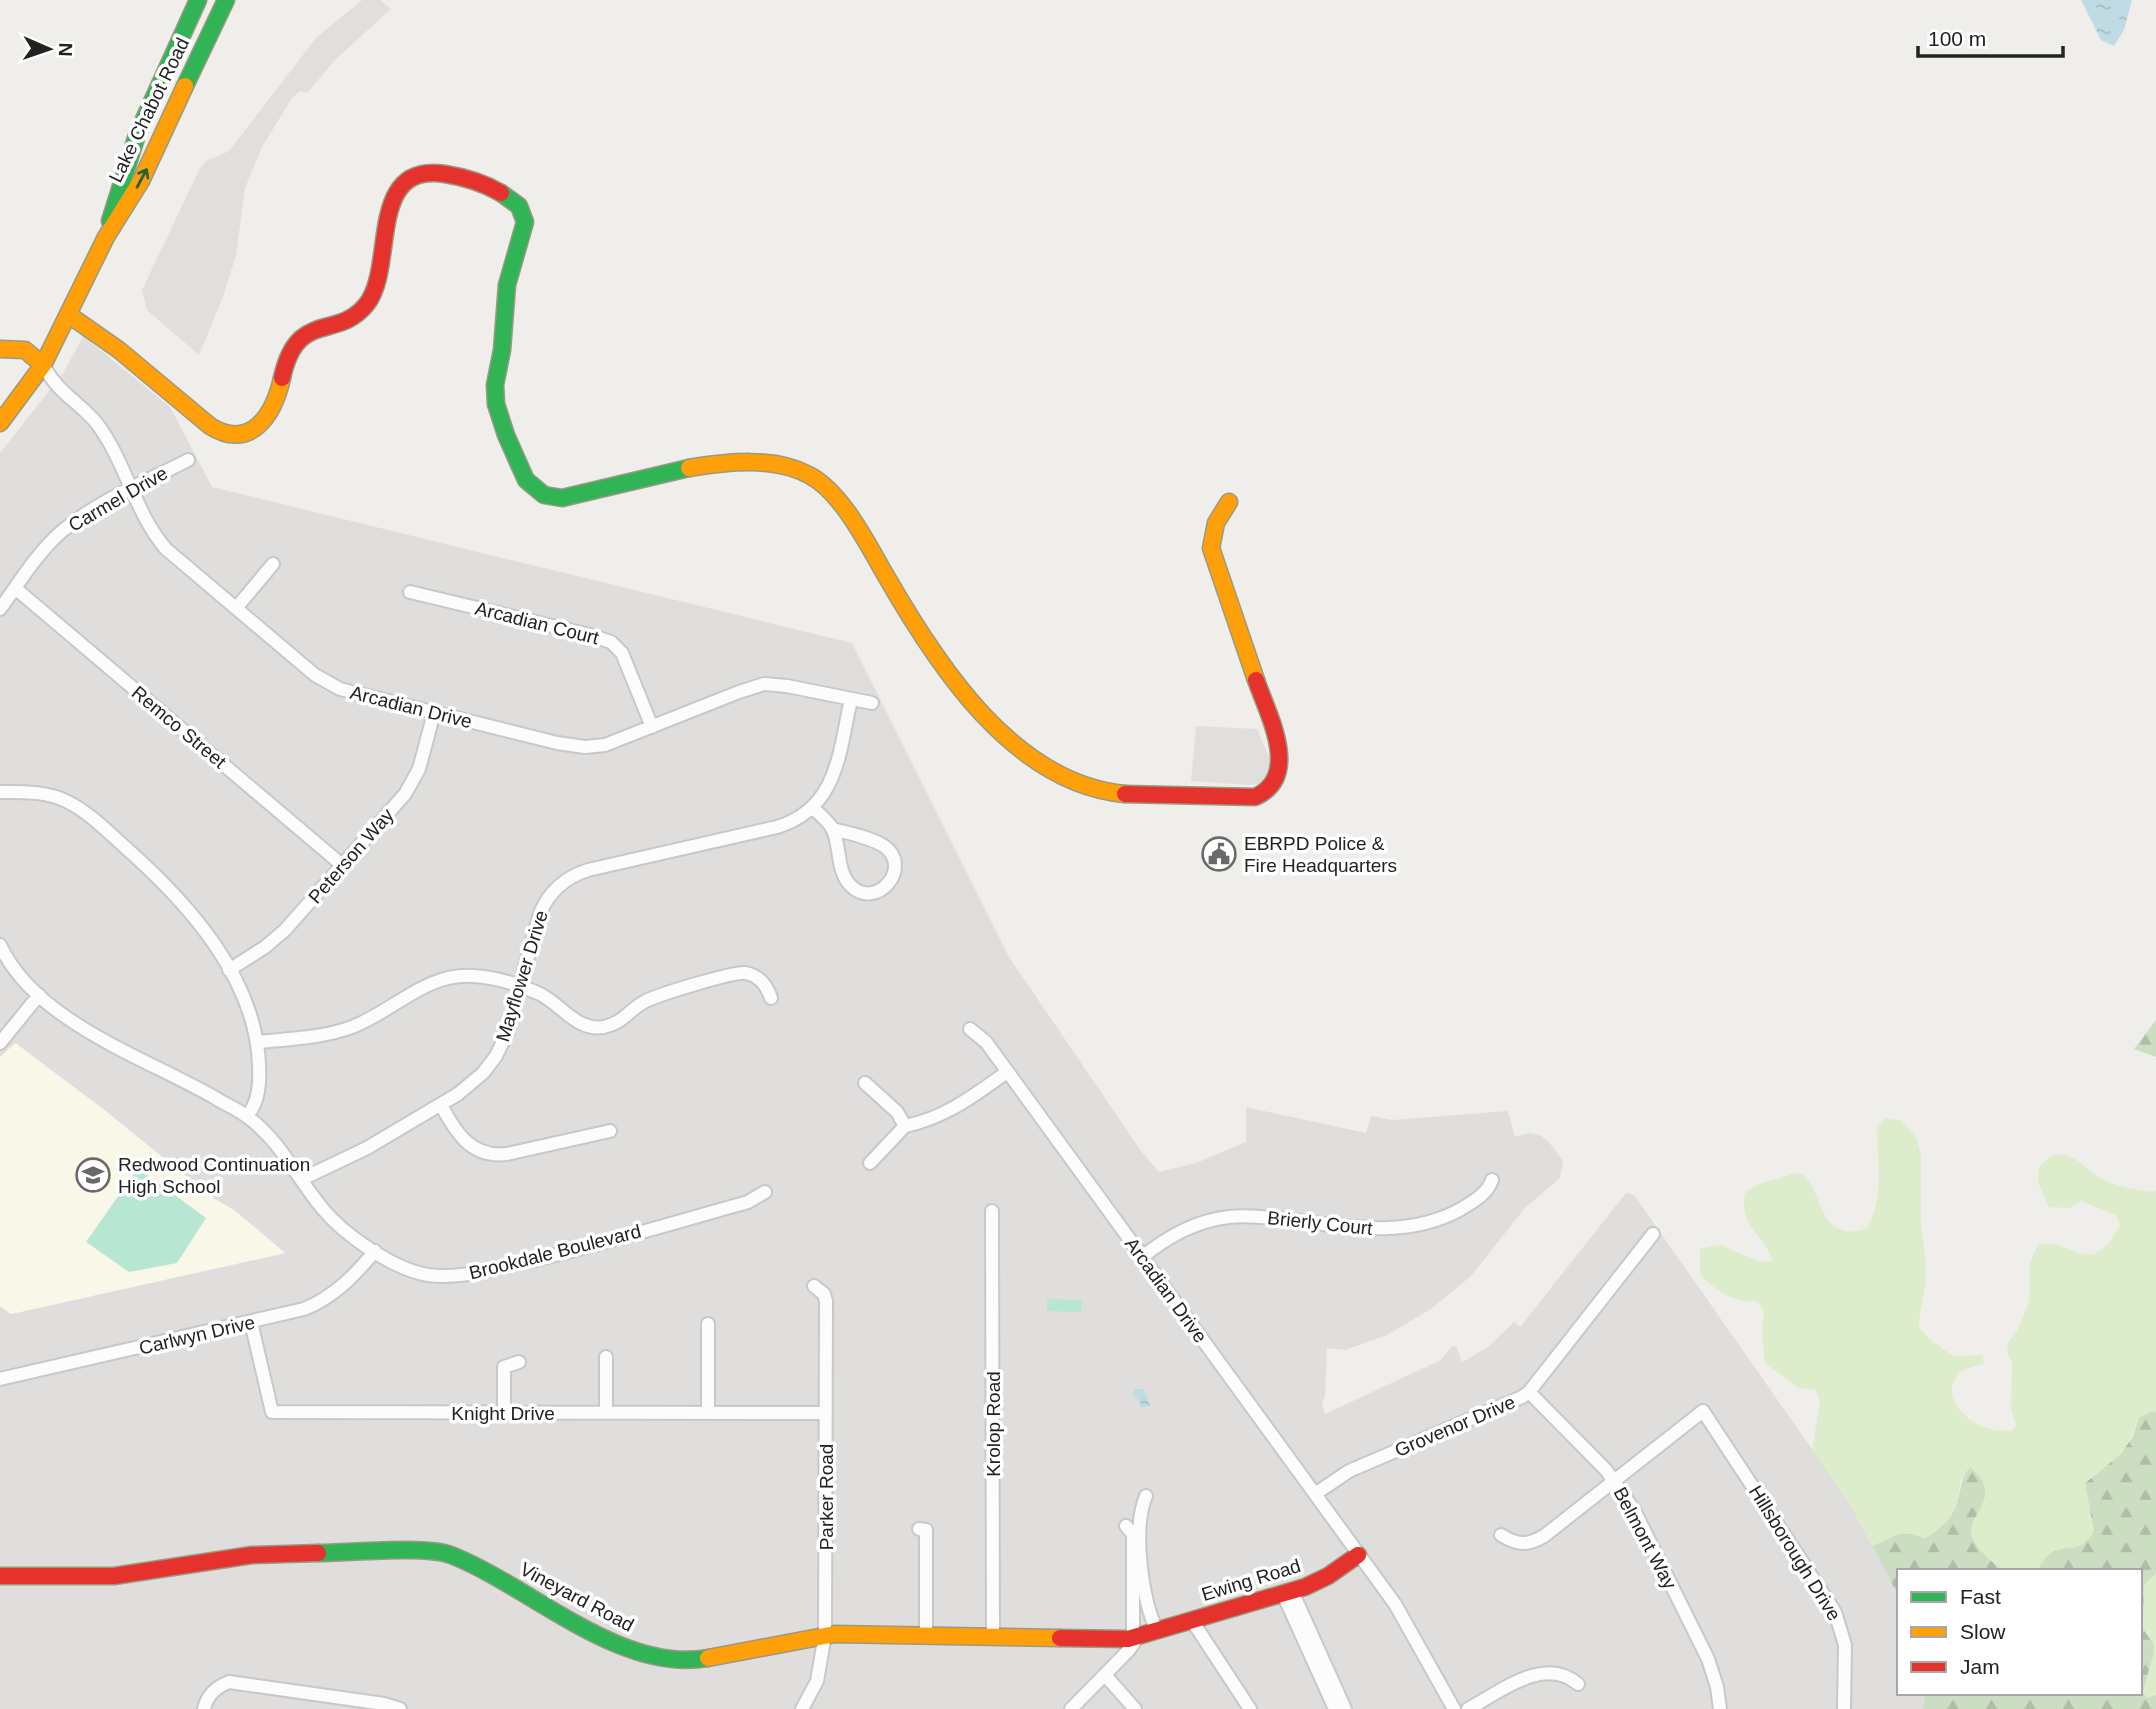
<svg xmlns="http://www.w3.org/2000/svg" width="2156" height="1709" font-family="Arial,sans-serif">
  <defs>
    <pattern id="forest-firs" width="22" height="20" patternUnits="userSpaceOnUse" patternTransform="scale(1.75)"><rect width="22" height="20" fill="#cbdec1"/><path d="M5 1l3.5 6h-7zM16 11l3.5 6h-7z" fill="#aebea6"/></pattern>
    <pattern id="water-ripples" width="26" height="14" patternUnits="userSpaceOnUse" patternTransform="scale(1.75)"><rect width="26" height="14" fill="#bfdbe3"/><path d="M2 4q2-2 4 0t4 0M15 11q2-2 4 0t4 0" fill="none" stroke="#a4bcc2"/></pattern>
  </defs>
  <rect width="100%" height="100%" fill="#f0eeeb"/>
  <path fill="#dfdedc" d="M83 336 170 407 212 487 852 643 1009 957 1141 1151 1159 1172 1196 1163 1246 1142V1107L1366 1133 1371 1116 1393 1120 1508 1111 1515 1137 1529 1133 1540 1135 1548 1141 1563 1161 1560 1178 1524 1209 1471 1276 1431 1309 1387 1335 1345 1350 1327 1348 1325 1396 1322 1404 1325 1414 1441 1360 1451 1347 1456 1346 1462 1362 1487 1348 1514 1322 1520 1327 1626 1193 1634 1195 1849 1502 1899 1597V1693H1925L1923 1709H0V1306L11 1314 285 1253 234 1210 213 1198 16 1043 0 1057V453L64 372Z"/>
  <path fill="#f8f7e8" d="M15 1043 102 1108 213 1198 234 1210 285 1253 11 1314 0 1306V1057Z"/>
  <path fill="#ddeccb" d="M1886 1118 1900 1120 1916 1137 1921 1155V1223L1926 1264 1925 1288 1920 1312 1919 1327 1928 1338 1953 1356 1982 1355 1984 1364C1976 1366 1963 1368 1958 1375 1940 1395 1964 1420 1984 1427 1993 1430 2002 1431 2012 1431L2016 1425 2011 1409 2012 1363 2007 1351 2008 1343 2018 1330 2029 1301 2030 1262 2038 1245C2074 1236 2089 1283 2120 1225L2116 1215 2081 1201 2069 1208 2049 1207 2038 1183 2039 1167C2064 1139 2078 1164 2099 1177 2115 1187 2134 1189 2152 1192L2156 1190V1412L2152 1411C2131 1423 2135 1437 2120 1455 2110 1466 2096 1472 2085 1482L2094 1531C2079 1556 2070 1542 2051 1553 2045 1557 2041 1564 2037 1571H2004L1986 1559 1974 1544 1971 1525 1985 1499 1961 1478C1957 1510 1952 1521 1925 1538 1896 1530 1897 1537 1872 1546L1849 1502 1812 1450 1820 1402 1816 1390 1798 1388 1765 1363 1762 1333 1764 1311 1758 1302C1730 1300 1719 1294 1700 1274V1249L1720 1245 1760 1262 1773 1261C1762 1231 1739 1228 1745 1193 1755 1184 1767 1181 1780 1178 1786 1176 1794 1172 1801 1174 1821 1179 1816 1247 1867 1228 1885 1197 1877 1160 1877 1127Z
    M2156 1574V1695L2153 1698H2147L2143 1693 2149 1673 2147 1637 2143 1629 2144 1583Z"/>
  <path fill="url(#forest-firs)" d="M2156 1020V1057L2134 1049Z
    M2152 1411 2156 1412V1574L2144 1584 2143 1629 2154 1645 2153 1656 2143 1692 2147 1698 2156 1695V1709H1923L1925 1693H2140V1571H2037C2041 1564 2045 1557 2051 1553 2070 1542 2079 1556 2094 1531L2085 1483 2121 1454 2133 1436 2139 1418Z
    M1970 1467C1973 1470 1979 1475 1981 1479 2002 1515 1934 1521 2004 1571H1899V1597L1872 1546C1899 1536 1894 1529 1925 1538 1941 1528 1953 1519 1958 1499 1962 1486 1961 1478 1970 1467Z"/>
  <path fill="#b7e6d2" d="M138 1168 206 1218 177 1263 129 1272 86 1242Z
    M1047 1299 1082 1300 1081 1312 1047 1311Z"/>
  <path fill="#e0dfde" d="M362 0H380L391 9 335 60 307 93 300 91 292 98 262 147 245 188 236 255 223 297 199 355 147 310 142 290 200 168 206 161 229 151 316 38Z
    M1196 726 1257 729 1270 759V768L1266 777 1260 784 1249 785 1191 781Z"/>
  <path fill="url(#water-ripples)" d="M2081 0H2132L2124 30 2114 46 2101 40Z
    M1134 1389H1144L1150 1406 1141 1408 1137 1398 1132 1396Z"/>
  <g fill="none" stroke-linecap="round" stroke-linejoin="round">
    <defs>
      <path id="street" d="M43 365C59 395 79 401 98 425 126 463 135 513 166 549L315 675 340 689 557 743 585 747 605 745 739 692 764 684 787 686 872 703
        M15 588 342 865
        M410 592 590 635 611 642 622 653 652 727
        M237 607 273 564
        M0 609C19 583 37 553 61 532 97 501 146 482 188 460
        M0 792C23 792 47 791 68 802 90 813 108 832 126 848 188 903 256 978 259 1065 260 1083 259 1102 247 1116
        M813 808C819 814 828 821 832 828 841 845 836 870 850 885 876 912 914 867 884 846 870 837 848 833 832 829
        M0 945C36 1023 147 1058 217 1099 227 1105 239 1110 249 1118 281 1142 297 1178 322 1208 343 1234 394 1270 428 1275 456 1279 484 1271 512 1265 591 1248 669 1224 748 1202L765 1192
        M229 970 265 947 285 930 405 794 419 769 434 713
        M970 1029 986 1042 1395 1604 1454 1709
        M257 1042C287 1039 323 1038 352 1027 394 1011 425 973 473 976 495 977 520 985 540 994 562 1005 576 1031 604 1027 623 1023 629 1010 644 1002 656 995 735 971 746 973 760 976 767 986 771 998
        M0 1043 39 995
        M865 1083 897 1112 905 1126
        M441 1105C456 1133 471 1158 507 1154L610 1131
        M905 1126C945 1118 975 1095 1007 1072
        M870 1163 905 1126
        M302 1179 367 1148 458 1094 483 1073 496 1056 507 1033 540 913C549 892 566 877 588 870L777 827C838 808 839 753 851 699
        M992 1211 993 1638
        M1142 1257C1169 1236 1195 1221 1229 1217 1247 1215 1264 1217 1282 1219 1343 1226 1406 1240 1461 1209 1474 1201 1487 1194 1492 1180
        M251 1322 272 1412 826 1413
        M0 1379 304 1309C334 1297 354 1276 375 1251
        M1529 1392 1606 1470 1634 1510 1708 1659 1717 1687 1720 1709
        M606 1412V1357
        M504 1413V1367L519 1362
        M708 1413V1324
        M1315 1494 1349 1471 1522 1397 1529 1392 1653 1234
        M1146 1496C1132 1529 1142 1599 1157 1631
        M1126 1526 1133 1534V1639
        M919 1529 926 1530V1636
        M1501 1535C1517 1545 1527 1546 1544 1536L1703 1411 1835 1612 1845 1645 1844 1709
        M1292 1591 1345 1709
        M1283 1594 1335 1709
        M1191 1619 1250 1709
        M1105 1675 1135 1709
        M204 1709C207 1695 216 1687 229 1682L384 1704 400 1709
        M802 1709 817 1681 825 1635 826 1301 824 1294 814 1286
        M1071 1709 1129 1650 1137 1638
        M1468 1709C1500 1692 1544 1655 1578 1684"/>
      <path id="fast" d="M185 86 226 0
        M501 193 519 206 525 222 507 285 502 350 495 385 496 404 506 435 526 480 544 495 562 498 689 468
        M110 221 137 135 198 0
        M318 1553C350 1553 425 1545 451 1555 530 1586 620 1674 708 1658"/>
      <path id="slow" d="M69 315 119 350 210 426C251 452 274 414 282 378
        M0 349 25 350 43 365
        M0 423 43 365 106 237 141 181 185 86
        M689 468C727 462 774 456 809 475 842 492 868 545 886 576 937 665 1014 784 1125 794
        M1229 502 1216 523 1211 548 1256 680
        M708 1658 835 1634 1060 1638"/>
      <path id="jam" d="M282 378C297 309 336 341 366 305 397 268 365 162 445 174 464 177 484 183 501 193
        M1125 794 1255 797C1302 776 1268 715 1256 680
        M0 1576H114L252 1555 318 1553
        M1060 1638 1128 1639 1305 1587 1328 1576 1358 1555"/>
    </defs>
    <use href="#street" stroke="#c9c8c7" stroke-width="16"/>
    <use href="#fast" stroke="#999a82" stroke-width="19"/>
    <use href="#slow" stroke="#999a82" stroke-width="19"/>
    <use href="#jam" stroke="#999a82" stroke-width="19"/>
    <use href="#street" stroke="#fdfcfc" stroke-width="12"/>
    <use href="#fast" stroke="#30b455" stroke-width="16"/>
    <use href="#slow" stroke="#ff9f0a" stroke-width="16"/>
    <use href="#jam" stroke="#e5322d" stroke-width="16"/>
  </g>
  <defs><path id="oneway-shaft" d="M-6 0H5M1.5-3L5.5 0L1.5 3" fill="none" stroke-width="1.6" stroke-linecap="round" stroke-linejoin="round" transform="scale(1.75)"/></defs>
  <use stroke="#286439" href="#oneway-shaft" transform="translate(142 178) rotate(-62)"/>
  <defs>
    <symbol id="civic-ring" viewBox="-11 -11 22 22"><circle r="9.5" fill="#fff" stroke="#6a6968" stroke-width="1.5"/><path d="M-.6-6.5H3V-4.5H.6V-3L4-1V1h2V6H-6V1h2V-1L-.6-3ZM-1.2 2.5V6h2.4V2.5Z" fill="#6a6968"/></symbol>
    <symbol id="school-ring" viewBox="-11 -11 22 22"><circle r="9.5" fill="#fff" stroke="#6a6968" stroke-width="1.5"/><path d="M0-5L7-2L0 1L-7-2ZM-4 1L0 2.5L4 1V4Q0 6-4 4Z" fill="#6a6968"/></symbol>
  </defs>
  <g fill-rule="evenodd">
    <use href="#civic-ring" x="1200" y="835" width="38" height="38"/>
    <use href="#school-ring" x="74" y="1156" width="38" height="38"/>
  </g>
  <g text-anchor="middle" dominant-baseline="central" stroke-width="7" stroke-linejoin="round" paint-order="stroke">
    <g font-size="19" fill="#222" stroke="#fff">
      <text transform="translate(149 110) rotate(-64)">Lake Chabot Road</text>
      <text transform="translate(118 499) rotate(-30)">Carmel Drive</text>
      <text transform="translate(537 623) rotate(14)">Arcadian Court</text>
      <text transform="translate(411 707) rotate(14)">Arcadian Drive</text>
      <text transform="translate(179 727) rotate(40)">Remco Street</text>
      <text transform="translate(351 856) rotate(-49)">Peterson Way</text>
      <text transform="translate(522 976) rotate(-73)">Mayflower Drive</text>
      <text transform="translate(1320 1223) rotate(6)">Brierly Court</text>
      <text transform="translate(555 1252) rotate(-14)">Brookdale Boulevard</text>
      <text transform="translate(1166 1290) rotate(54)">Arcadian Drive</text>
      <text transform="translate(197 1335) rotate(-13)">Carlwyn Drive</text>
      <text x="503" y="1413">Knight Drive</text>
      <text transform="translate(993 1424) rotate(-90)">Krolop Road</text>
      <text transform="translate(1455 1426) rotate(-23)">Grovenor Drive</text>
      <text transform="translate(826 1497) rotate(-90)">Parker Road</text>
      <text transform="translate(1645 1538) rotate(62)">Belmont Way</text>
      <text transform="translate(1795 1553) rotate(58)">Hillsborough Drive</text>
      <text transform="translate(1251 1580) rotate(-17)">Ewing Road</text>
      <text transform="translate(577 1597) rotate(28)">Vineyard Road</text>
    </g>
    <g font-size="19" fill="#222" stroke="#fff" text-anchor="start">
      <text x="1244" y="843">EBRPD Police &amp;<tspan x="1244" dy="22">Fire Headquarters</tspan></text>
      <text x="118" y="1164">Redwood Continuation<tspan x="118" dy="22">High School</tspan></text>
    </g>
  </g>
  <rect x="1897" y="1569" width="245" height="126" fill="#ffffff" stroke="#a7a7a7" stroke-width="2"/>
  <rect x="1911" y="1592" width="35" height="10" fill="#30b455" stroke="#a7a7a7" stroke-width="2"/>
  <text x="1960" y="1604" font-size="21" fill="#222222">Fast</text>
  <rect x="1911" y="1627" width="35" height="10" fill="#ff9f0a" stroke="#a7a7a7" stroke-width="2"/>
  <text x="1960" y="1639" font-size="21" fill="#222222">Slow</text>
  <rect x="1911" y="1662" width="35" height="10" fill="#e5322d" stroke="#a7a7a7" stroke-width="2"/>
  <text x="1960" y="1674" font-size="21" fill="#222222">Jam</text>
  <g transform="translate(49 49) rotate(92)" stroke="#ffffff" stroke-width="5" paint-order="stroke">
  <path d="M0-5L12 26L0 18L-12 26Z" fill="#222222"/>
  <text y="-10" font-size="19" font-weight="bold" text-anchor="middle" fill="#222222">N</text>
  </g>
  <path d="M1918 46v10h145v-10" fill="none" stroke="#222222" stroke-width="3.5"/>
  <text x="1928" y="46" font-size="21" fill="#222222" stroke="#ffffff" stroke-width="5" paint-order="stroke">100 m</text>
</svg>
